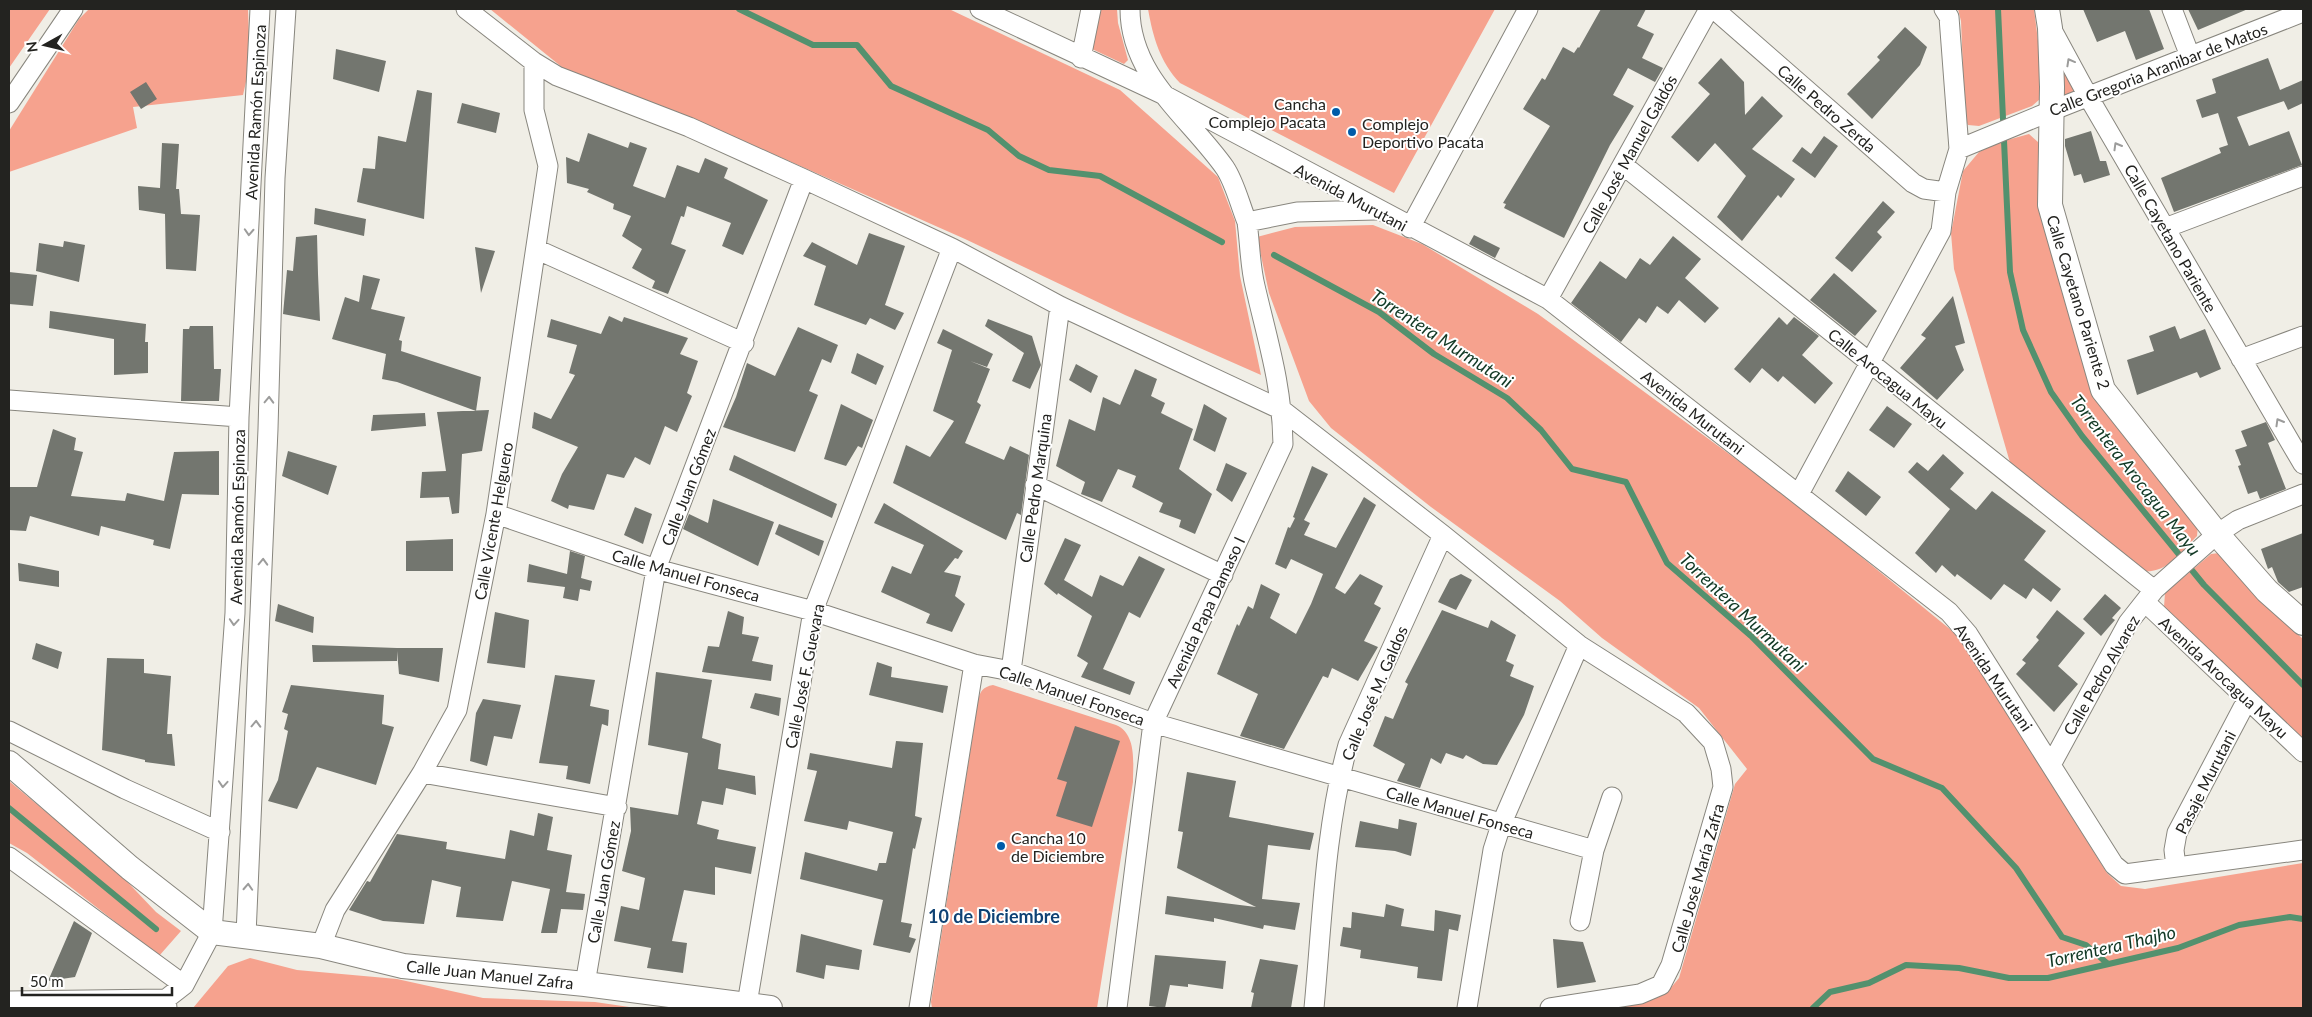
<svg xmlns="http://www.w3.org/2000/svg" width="2312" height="1017" font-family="Lato,sans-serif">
  <rect width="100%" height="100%" fill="#f0eee6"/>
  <path fill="#f6a28e" d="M9 9H50L9 68Z
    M89 9H248L250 64 243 95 133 107 137 128 9 172V131L79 19Z
    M490 9H949L1120 90 1218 177 1235 221 1240 276 1261 375 1125 315 965 239 780 157 679 113 563 68Z
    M1100 9H1117L1118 23 1128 60 1124 64 1092 49Z
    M1148 9H1495L1394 193 1180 83C1160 62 1153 37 1148 9Z
    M1958 9H2034L2043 81 2040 99 2032 106 1979 126 1968 125 1965 119 1961 21Z
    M2059 60 2076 92 2061 98Z
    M2029 134 2038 142 2039 206 2090 381 2198 525 2197 536C2180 553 2166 575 2140 571L2011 466 1954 269 1951 233 1963 171 1979 152 1993 144Z
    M1373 225 1422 244 1538 314 1788 497 1951 630 1962 641 2107 873 2121 886 2145 889 2303 863V1008H1610L1628 1005 1669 990 1679 978 1735 784 1747 769 1699 708 1602 638 1560 601 1431 507 1331 428 1309 401 1269 293 1257 237 1295 227Z
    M2219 553 2259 598 2303 639V740L2164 607 2165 593 2211 554Z
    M993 685 1116 725C1137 734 1133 763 1133 782L1097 1008H932L931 1002 978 701C980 691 983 687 993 685Z
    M9 781 117 871 156 912 181 931 159 956 27 853 9 843Z
    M250 958 297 970 397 979 483 998 595 1002 636 1008H193L228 966Z"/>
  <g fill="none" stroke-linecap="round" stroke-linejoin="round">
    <path stroke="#53916e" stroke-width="6" d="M739 9 813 45H857L891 86 988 130 1019 156 1049 170 1100 176 1222 242
      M1998 9 2010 272 2023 330 2051 392 2082 436 2204 585 2303 685
      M1274 255 1379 312 1434 354 1507 398 1541 430 1572 469 1626 482 1667 563 1751 636 1873 759 1942 788 2016 868 2062 937 2086 945 2108 964
      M9 808 156 929
      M1813 1008 1830 992 1869 983 1906 965 1959 968 2009 978H2048L2178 948 2239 925 2290 917 2303 919"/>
  </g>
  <path fill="#73766f" d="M1601 9H1646L1637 26 1654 34 1642 58 1663 68 1655 82 1628 68 1613 95 1634 106 1610 145 1564 238 1504 208 1506 204 1503 203 1550 126 1523 109 1542 78 1545 80 1563 47 1574 53 1578 47 1579 48Z
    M2083 9H2149L2164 49 2136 60 2125 31 2097 42Z
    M2188 9H2248L2198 30Z
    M1905 27 1927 47 1920 65 1872 119 1847 94 1880 60 1877 57Z
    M336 49 386 61 379 92 333 79Z
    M1721 58 1744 82 1745 115 1762 96 1783 116 1752 149 1795 179 1781 198 1778 195 1742 241 1717 217 1746 176 1715 143 1698 162 1671 137 1710 94 1698 83Z
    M2268 58 2280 90 2303 80V103L2288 110 2281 95 2284 101 2237 117 2249 146 2289 131 2302 165 2174 212 2161 178 2221 153 2219 148 2228 145 2218 113 2202 118 2196 100 2216 93 2212 79Z
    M146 82 157 99 141 109 130 92Z
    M417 90 432 93 424 219 357 202 363 168 375 169 378 136 406 142Z
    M462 103 500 113 496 133 457 123Z
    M2091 131 2100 161H2106L2110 175 2084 183 2081 174 2074 176 2065 146V139Z
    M588 133 628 148 630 142 647 148 633 186 665 198 677 165 699 173 705 158 728 168 724 178 768 200 743 255 722 246 731 223 687 206 684 217 681 216 671 244 686 250 668 294 652 288 655 281 632 268 642 249 622 236 631 216 613 209 614 204 587 192 589 189 567 183 566 157 579 162Z
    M1824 136 1838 146 1815 178 1792 161 1802 147 1811 154Z
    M162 143 179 144 176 189H179L181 214 200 215 196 271 166 269 165 214 139 210 138 186 160 188Z
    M1883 201 1895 212 1877 232 1882 237 1852 272 1835 258Z
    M315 208 366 219 364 236 314 224Z
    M869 233 905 246 885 305 904 313 895 330 870 318 866 325 814 305 826 266 803 256 812 242 857 265Z
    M317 235 318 274 320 321 283 314 287 270 293 271 296 237Z
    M1474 235 1500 248 1495 258 1469 244Z
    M1673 236 1701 259 1685 278 1719 308 1705 323 1679 300 1668 314 1657 306 1646 323 1639 318 1621 342 1571 303 1600 261 1626 279 1640 258 1650 265Z
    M64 241 85 245 79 282 36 271 39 243 63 247Z
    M475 247 495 251 481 293Z
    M9 272 37 275 33 306 9 304Z
    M1834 273 1877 311 1855 336 1810 300Z
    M363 275 380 279 371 309 405 317 399 340 402 341 401 351 481 377 476 411 397 382 382 379 386 354 332 339 345 297 359 302Z
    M1953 296 1965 343 1955 346 1964 370 1937 400 1900 368 1926 338 1921 335Z
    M50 311 146 324 145 342H148V373L114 375V339L49 328Z
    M609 316 622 322 624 317 688 338 680 354 698 361 687 393 692 396 677 432 665 426 650 465 635 457 624 478 607 474 594 510 569 505 568 509 551 501 562 474 578 447 532 428 534 412 551 419 575 375 569 373 577 345 547 337 551 319 601 334Z
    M1779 317 1787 325 1794 317 1819 336 1802 355 1833 383 1815 404 1783 376 1778 382 1762 368 1750 383 1734 369Z
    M988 319 1032 336 1041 365 1030 389 1012 381 1024 353 985 326Z
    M190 326H213L214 369H221L219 401H181L183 329H189Z
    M2175 326 2180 339 2205 329 2221 369 2200 378 2197 372 2137 395 2127 360 2154 351 2149 336Z
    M798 327 838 345 831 363 822 359 809 391 818 395 795 452 723 427 736 397 747 363 775 376Z
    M943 329 993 354 987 367 970 361 990 369 977 402 981 405 965 443 1004 460 1010 446 1029 455 1021 515 1017 513 1006 540 893 483 906 445 930 457 954 421 933 411 952 350 937 343Z
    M857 353 884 366 876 385 851 373Z
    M1076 364 1098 376 1091 393 1069 380Z
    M1135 369 1157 379 1151 396 1165 403 1161 413 1193 429 1179 469 1212 494 1195 534 1179 527 1181 520 1159 512 1163 503 1132 487 1136 476 1118 469 1102 502 1081 494 1085 482 1056 466 1069 419 1095 431 1103 397 1120 405Z
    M841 404 873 420 862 448 858 446 846 466 824 459Z
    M1204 404 1227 418 1215 452 1193 440Z
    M1887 406 1912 424 1894 448 1869 430Z
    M489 410 482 451 462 454 459 513 452 514 449 497 420 498 422 472 446 471 437 412Z
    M425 413 426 426 371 431 373 415Z
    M2266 422 2275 440 2268 443 2286 489 2260 499 2257 491 2248 494 2238 466 2241 465 2235 450 2247 446 2241 431Z
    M53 429 76 438 74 450 83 452 71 496 125 501 127 493 164 501 174 452 219 451V495L182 494 170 549 153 545 154 540 101 526 99 536 30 516 26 531 9 530V487H37Z
    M288 451 337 466 328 495 282 476Z
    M1943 454 1964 473 1950 489 1976 510 1992 491 2046 531 2024 560 2061 589 2051 602 2033 588 2026 599 2004 584 1991 600 1957 574 1955 577 1942 565 1936 573 1915 553 1950 509 1908 472 1917 462 1928 471Z
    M734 455 837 504 832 518 729 470Z
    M1226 463 1247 473 1232 502 1216 490Z
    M1312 466 1328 474 1304 520 1310 523 1304 535 1336 548 1364 497 1376 505 1335 588 1345 594 1360 574 1383 586 1374 604 1381 608 1364 641 1378 647 1358 681 1332 668 1328 678 1323 676 1284 749 1240 736 1258 694 1217 674 1237 624 1239 626 1248 606 1253 609 1261 584 1280 594 1270 618 1296 634 1311 604 1323 574 1291 559 1286 569 1275 564 1288 527 1290 528 1295 518 1293 517Z
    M1848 471 1881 497 1866 516 1835 491Z
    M713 499 774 522 758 566 683 529 689 514 708 523Z
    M884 503 963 551 958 559 955 558 944 572 961 576 955 596 965 604 952 632 926 623 930 614 881 592 892 566 911 574 924 545 874 523Z
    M635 507 652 514 643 544 624 535Z
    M779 524 824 541 819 556 775 534Z
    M2303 533V587L2289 592 2278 582 2272 567 2268 569 2261 549Z
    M1065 538 1081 545 1064 580 1092 597 1100 575 1123 586 1139 556 1165 569 1140 618 1129 612 1103 669 1135 682 1130 695 1081 677 1088 663 1077 656 1092 616 1058 593 1057 595 1044 584Z
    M453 539V571H406V541Z
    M570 551 585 556 581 578 592 581 590 591 580 589 578 601 563 598 565 587 527 582 529 564 567 574Z
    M18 563 59 571V587L19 581Z
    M1461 574 1472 580 1456 610 1438 602 1450 579Z
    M2105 594 2121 608 2112 618 2115 620 2101 636 2083 619Z
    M278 604 314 617 313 633 275 621Z
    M1442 610 1488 628 1491 620 1516 635 1506 661 1514 665 1510 676 1534 686 1524 715 1497 765 1483 764 1466 755 1463 759 1446 753 1441 764 1431 758 1420 788 1397 781 1405 764 1373 746 1385 716 1393 719 1408 684 1405 682Z
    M2057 610 2085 633 2058 666 2078 684 2054 712 2016 674 2026 663 2022 660 2039 640 2036 637Z
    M728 611 744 617 742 634 759 637 752 661 773 665 771 681 702 672 708 646 719 647Z
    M495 612 529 620 525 668 487 663Z
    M36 643 62 652 58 669 32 659Z
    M312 645 397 648H443L439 682 399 674 397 651V661L313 662Z
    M107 658 144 659V673L171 676 167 734H172L175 766 145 762V760L102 750Z
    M877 662 892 667 891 677 948 686 943 713 869 695Z
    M656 672 712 680 702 738 721 744 718 769 755 776 756 795 726 788 723 805 702 801 697 824 719 830 717 839 756 847 751 874 715 867V895L684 890 672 941 687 943 683 973 647 968 651 948 614 941 621 906 639 910 645 878 622 871 631 831 630 807 678 815 688 753 648 745Z
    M555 675 595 680 590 706 609 710 608 726 602 724 590 784 566 779 568 766 539 763Z
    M291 685 384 695 382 724 394 727 376 785 317 767 297 809 268 801 278 780 288 731 284 729 288 714 282 712Z
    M755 693 781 698 779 716 750 708Z
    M483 699 521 705 512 739 494 736 487 766 470 761 476 713Z
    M1075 726 1120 741 1092 827 1056 816 1067 782 1057 779Z
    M896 741 923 743 915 816 922 818 915 849 913 848 901 922 912 924 909 937 916 939 910 953 873 945 883 900 800 879 805 852 877 871 879 863H886L893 832 849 821 847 830 804 821 817 771 807 769 810 753 892 768Z
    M1187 772 1236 781 1229 817 1314 833 1310 850 1268 845 1262 899 1300 903 1295 930 1264 925 1263 929 1214 918V922L1165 914 1167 896 1256 907 1177 868 1183 832 1178 831Z
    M538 813 553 817 547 850 572 855 566 892 585 894 583 910 561 909 557 933H541L550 889 512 881 503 921 456 917 461 887 432 880 424 924 383 921 349 910 367 881 370 882 397 834 447 842 446 849 505 859 510 830 534 836Z
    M1399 819 1417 823 1411 856 1395 851 1355 847 1360 821 1398 829Z
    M1386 904 1404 909 1401 926 1434 931 1435 910 1461 915 1458 931 1449 929 1442 981 1417 978 1418 967 1360 958 1361 950 1340 946 1343 927 1351 928 1352 912 1384 917Z
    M74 921 92 933 75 977 48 981Z
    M801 934 862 950 859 970 826 965 824 979 796 972Z
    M1553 939 1583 942 1596 982 1557 988Z
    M1155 955 1226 961 1223 989 1188 984V987L1170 985 1165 1008 1149 1006Z
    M1260 959 1298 965 1291 1008H1251L1254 993 1251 992Z"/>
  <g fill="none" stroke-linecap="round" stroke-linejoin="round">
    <defs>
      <path id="minor" d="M466 9 534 62 557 76 689 127 804 179 952 248 1060 306 1282 410 1443 535 1579 645 1686 713 1713 742 1721 769 1723 787 1671 965 1661 985 1640 994 1550 1008
        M980 9 1162 94 1548 299 1949 612 1968 634 2114 865 2125 874 2303 850
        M1130 9C1130 77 1190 118 1225 168 1235 183 1240 205 1247 222L1297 212 1375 210
        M1714 9 1913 183 1924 189 1946 192
        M2172 9 2190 56
        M2051 28 2089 98 2303 464
        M1081 58 1091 9
        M9 103 73 9
        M1959 149 2051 111 2303 12
        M1623 165 2154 590
        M1410 228 1528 9
        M2165 228 2303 176
        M538 250 744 343
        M1548 299 1709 9
        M2241 359 2303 336
        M9 400 239 417
        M1035 485 1223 575
        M1799 494 1941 231 1946 192 1959 149 1949 17 1944 9
        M496 514 656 569 813 611 974 664 1011 671 1153 723 1594 850
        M2145 602 2303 752
        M1011 671 1060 306
        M9 731 125 789 220 832
        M2052 763 2128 623 2154 590 2217 534 2238 520 2303 494
        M422 773 617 807
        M9 857 184 985
        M2176 867 2174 850 2177 833 2247 700
        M1580 921 1594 850 1612 797
        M246 935 268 429 275 178 286 9
        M321 946 335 910 422 773 457 710 496 514 548 166 534 110V62
        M585 984 656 569 804 179
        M9 1001 166 999
        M747 1004 813 611 952 248
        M167 1008 166 999 184 985 212 932 235 613 239 417 260 9
        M919 1008 974 664
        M1117 1008 1153 723 1283 444C1282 385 1268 342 1255 286 1250 266 1250 243 1247 222
        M1314 1008C1322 923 1325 827 1348 745L1443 535
        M1467 1008 1493 850 1501 825 1579 645"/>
      <path id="tertiary" d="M2047 9 2050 28 2052 87 2050 205 2103 390 2217 534 2267 591 2303 623
        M9 763 130 868 212 932 321 946 403 966 585 984 770 1008"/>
    </defs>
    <use href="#minor" stroke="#88867e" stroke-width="21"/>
    <use href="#tertiary" stroke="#88867e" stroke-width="26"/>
    <use href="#minor" stroke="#fff" stroke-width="19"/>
    <use href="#tertiary" stroke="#fff" stroke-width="24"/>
  </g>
  <defs><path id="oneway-chevron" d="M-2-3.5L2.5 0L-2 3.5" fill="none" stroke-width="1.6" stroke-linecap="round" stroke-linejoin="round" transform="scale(1.25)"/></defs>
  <g stroke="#9c9c9b">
    <use href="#oneway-chevron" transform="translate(2070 62) rotate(-119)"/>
    <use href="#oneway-chevron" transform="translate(2117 146) rotate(-120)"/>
    <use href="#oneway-chevron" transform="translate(249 232) rotate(93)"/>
    <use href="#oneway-chevron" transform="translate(269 400) rotate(-88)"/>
    <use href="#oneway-chevron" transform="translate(2279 422) rotate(-120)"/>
    <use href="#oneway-chevron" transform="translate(263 562) rotate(-88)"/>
    <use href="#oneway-chevron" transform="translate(234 622) rotate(94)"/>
    <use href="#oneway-chevron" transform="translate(256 724) rotate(-88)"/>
    <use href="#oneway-chevron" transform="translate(223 784) rotate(94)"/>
    <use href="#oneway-chevron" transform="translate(248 887) rotate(-87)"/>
  </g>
  <g fill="#005ca9" stroke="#fff" stroke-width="2">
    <circle cx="1336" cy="112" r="5"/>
    <circle cx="1352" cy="132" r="5"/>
    <circle cx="1001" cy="846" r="5"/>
  </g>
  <g text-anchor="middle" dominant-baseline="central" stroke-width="4" stroke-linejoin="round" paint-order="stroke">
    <g font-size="16" fill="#232320" stroke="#fff">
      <text transform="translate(2158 69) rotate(-21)">Calle Gregoria Aranibar de Matos</text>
      <text transform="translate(1827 108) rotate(41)">Calle Pedro Zerda</text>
      <text transform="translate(255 112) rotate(-87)">Avenida Ramón Espinoza</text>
      <text transform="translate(1629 154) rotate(-61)">Calle José Manuel Galdós</text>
      <text transform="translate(1351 197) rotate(28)">Avenida Murutani</text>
      <text transform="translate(2171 238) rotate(60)">Calle Cayetano Pariente</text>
      <text transform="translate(2079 302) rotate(73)">Calle Cayetano Pariente 2</text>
      <text transform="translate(1888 378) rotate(39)">Calle Arocagua Mayu</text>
      <text transform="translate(1693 412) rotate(38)">Avenida Murutani</text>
      <text transform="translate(688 487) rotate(-69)">Calle Juan Gómez</text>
      <text transform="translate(1035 488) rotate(-82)">Calle Pedro Marquina</text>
      <text transform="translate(237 517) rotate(-89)">Avenida Ramón Espinoza</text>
      <text transform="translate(493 521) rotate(-80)">Calle Vicente Helguero</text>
      <text transform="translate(686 575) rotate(16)">Calle Manuel Fonseca</text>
      <text transform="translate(1205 612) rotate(-65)">Avenida Papa Damaso I</text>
      <text transform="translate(2101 675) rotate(-60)">Calle Pedro Alvarez</text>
      <text transform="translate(804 676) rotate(-79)">Calle José F. Guevara</text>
      <text transform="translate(1994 677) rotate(56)">Avenida Murutani</text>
      <text transform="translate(2224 677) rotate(43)">Avenida Arocagua Mayu</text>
      <text transform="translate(1374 693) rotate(-67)">Calle José M. Galdos</text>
      <text transform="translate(1072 695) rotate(19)">Calle Manuel Fonseca</text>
      <text transform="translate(2205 782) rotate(-63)">Pasaje Murutani</text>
      <text transform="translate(1460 812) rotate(16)">Calle Manuel Fonseca</text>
      <text transform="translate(1697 878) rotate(-74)">Calle José María Zafra</text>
      <text transform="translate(603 882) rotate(-80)">Calle Juan Gómez</text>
      <text transform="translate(490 974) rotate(6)">Calle Juan Manuel Zafra</text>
    </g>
    <g font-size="16" fill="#232320" stroke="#fff" text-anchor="start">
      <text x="1326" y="103" text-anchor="end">Cancha<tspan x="1326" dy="18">Complejo Pacata</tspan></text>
      <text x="1362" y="123">Complejo<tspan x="1362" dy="18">Deportivo Pacata</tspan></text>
      <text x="1011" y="837">Cancha 10<tspan x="1011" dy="18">de Diciembre</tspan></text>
    </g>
    <g font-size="18" font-style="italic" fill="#123925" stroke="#fff">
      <text transform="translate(1442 338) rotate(33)">Torrentera Murmutani</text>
      <text transform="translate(2136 475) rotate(52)">Torrentera Arocagua Mayu</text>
      <text transform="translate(1743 612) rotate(43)">Torrentera Murmutani</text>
      <text transform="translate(2111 946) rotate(-13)">Torrentera Thajho</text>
    </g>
    <g font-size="18" font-weight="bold" fill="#0f4274" stroke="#fff">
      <text x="994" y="916">10 de Diciembre</text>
    </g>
  </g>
  <rect width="2312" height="1017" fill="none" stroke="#232320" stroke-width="20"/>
  <g transform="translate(45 45) rotate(262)" stroke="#ffffff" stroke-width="4" paint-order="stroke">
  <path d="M0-4L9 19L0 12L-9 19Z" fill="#232320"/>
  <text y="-8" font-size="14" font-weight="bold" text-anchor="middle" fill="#232320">N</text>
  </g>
  <path d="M22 987v8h150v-8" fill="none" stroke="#232320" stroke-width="2.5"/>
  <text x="30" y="987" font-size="15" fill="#232320" stroke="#ffffff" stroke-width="4" paint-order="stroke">50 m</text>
</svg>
